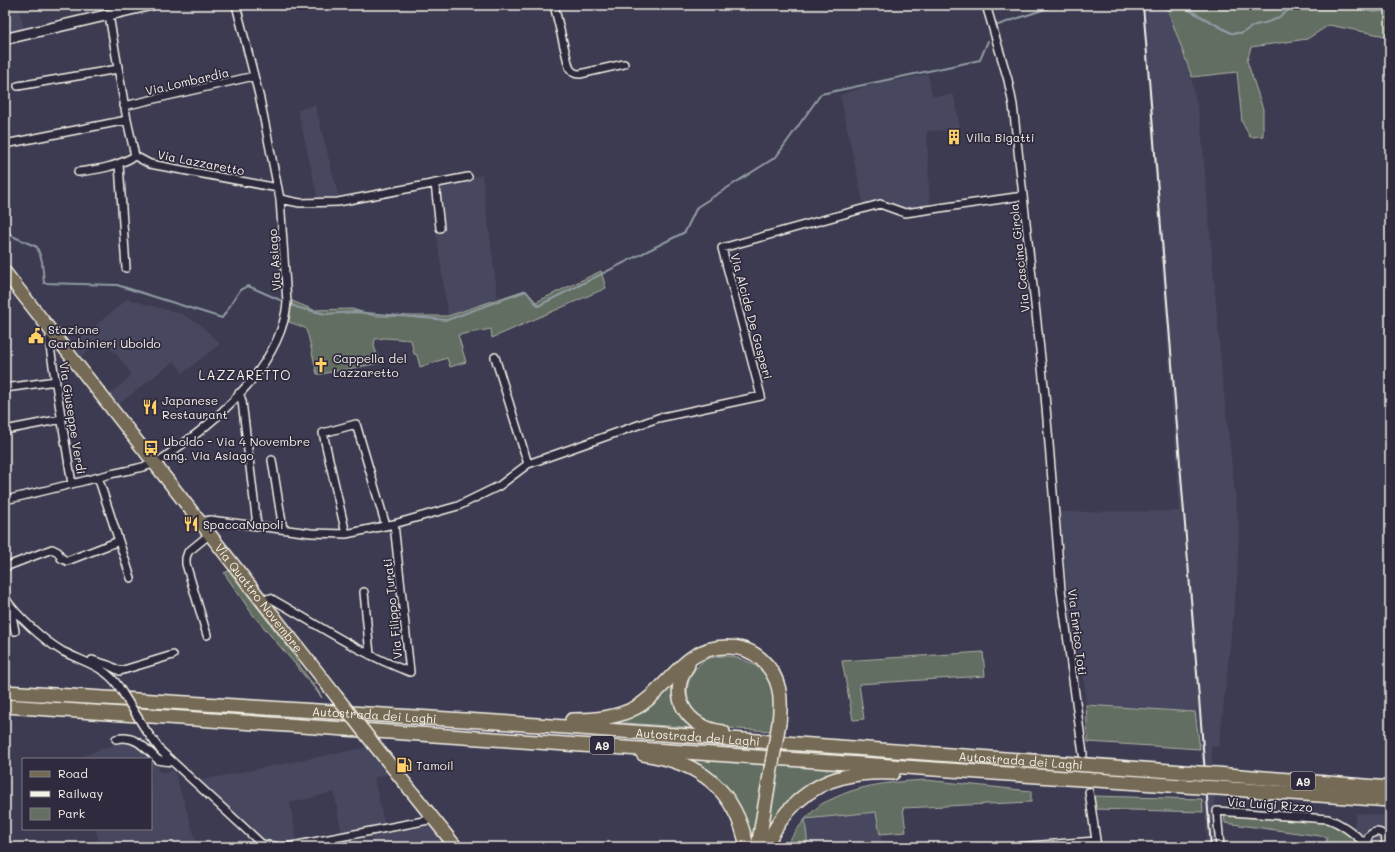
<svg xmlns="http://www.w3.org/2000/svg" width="1395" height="852" font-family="Mali,sans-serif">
  <rect width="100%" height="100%" fill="#3d3b51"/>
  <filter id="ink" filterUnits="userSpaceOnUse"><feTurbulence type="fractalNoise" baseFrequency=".025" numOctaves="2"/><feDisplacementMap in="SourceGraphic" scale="8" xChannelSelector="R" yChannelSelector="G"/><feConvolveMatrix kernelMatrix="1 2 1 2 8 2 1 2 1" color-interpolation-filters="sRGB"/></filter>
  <g filter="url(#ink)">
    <path fill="#47475f" d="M5 5H18L25 33 5 37Z
      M1142 5H1166L1191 77 1201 125 1222 375 1239 528 1237 579 1219 747 1211 746 1218 847H1207L1200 748 1195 712 1086 705 1083 669 1078 657 1077 632H1072L1059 512 1180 511Z
      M928 74 932 96 954 95 960 130 927 131 930 212 880 208 863 212 864 207 840 95 885 80H899Z
      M315 105 339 198 318 200 298 110Z
      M482 175 498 300 448 316 430 187Z
      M127 299 182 314 200 324 220 344 183 373 174 361 115 407 107 396 129 378 131 374 128 369 114 351 103 345H96L78 359 69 348Z
      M125 741 133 742 156 763 161 773 174 770 198 847H101L95 829H151V759H77L96 751Z
      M373 746 395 772 374 778 385 827 342 835 334 792 290 803 297 843 284 845 263 842 196 781Z
      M876 812 883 847H808L804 819Z
      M1356 813 1390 816V847H1366L1353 834Z
      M434 825 450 847H373L371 836Z"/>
    <path fill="#646e62" stroke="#acb0a5" d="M1166 5H1390V37L1329 25 1307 39 1251 47 1247 61 1263 109V136L1250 137 1242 122 1237 72 1192 77Z
      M601 271 606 288 492 338 491 329 458 335 466 362 450 367 447 358 420 367 417 355 414 354 411 340 385 338 375 339 374 346 380 363 321 374H317L308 335 305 328 289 322 292 301 314 310 352 309 375 316H448L525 290 536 302Z
      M229 571 295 656C301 672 315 683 322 698L296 665 253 615 224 573Z
      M983 652 985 676 859 684 864 719 853 720 842 661Z
      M719 656C745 655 770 669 775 696 777 707 773 720 771 731 749 729 721 731 702 719 680 705 684 674 705 660 709 658 714 657 719 656Z
      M678 674 695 728 611 722Z
      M1086 705 1195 712 1200 749 1088 742Z
      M683 758 765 765 753 847 743 819Z
      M778 765 850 770 828 778 765 839Z
      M926 780 1031 791V802L903 808 906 832 880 834 876 812 805 819 808 847H785C795 832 805 817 819 806 822 803 828 801 832 799 862 784 893 782 926 780Z
      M1093 796 1202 799 1203 812 1095 809Z
      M1224 813 1335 823 1366 847H1326L1327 837 1225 823Z"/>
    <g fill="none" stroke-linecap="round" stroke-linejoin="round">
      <path stroke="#8f9ca2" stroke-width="2" d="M1180 5 1231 33H1242L1255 25 1265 23 1276 19 1296 5
        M1356 5C1362 10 1372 13 1381 11 1384 9 1386 8 1390 8
        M998 25 1057 5
        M5 226 12 236 37 247 42 261 44 283 117 285 222 318 240 290 248 286 280 300
        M292 305 299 308 326 314 355 312 447 320 526 291 538 306 685 232 697 207 776 157 821 94 980 60 988 41"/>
      <path stroke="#585668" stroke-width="7" stroke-dasharray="7 3.5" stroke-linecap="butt" d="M1083 754 1089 792"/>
      <defs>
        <path id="street" d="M554 5 569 67C572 72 574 74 580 74L624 64
          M986 5 1008 80 1013 105 1045 395 1061 590 1083 754
          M109 15 127 120 135 156 150 164 278 188
          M18 86 118 69
          M124 106 254 76
          M5 144 127 120
          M119 164 126 268
          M78 172C101 169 115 167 135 156
          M435 183 440 228
          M280 199 300 203 338 202 468 177
          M53 334 50 337 49 341 72 484
          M495 357 528 464
          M5 388 56 381
          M239 393 242 401 257 525
          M5 430 62 419
          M272 460 283 529
          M98 477 131 578
          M5 500C40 492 76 483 111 474 123 471 144 468 155 463 164 459 172 451 180 446 224 415 283 359 287 302L280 199 260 99 236 5
          M201 522 210 520 311 533 346 534 394 524 458 506 499 486 528 464 658 418 761 396 722 248 880 204 905 213 1023 196
          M346 534 323 433 356 424 386 526
          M5 567 52 549 58 552 61 558 67 561 119 541
          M364 592 370 655
          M5 598C17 616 43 640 62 651 83 662 105 666 119 687
          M263 601 270 598C315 623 360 654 410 672L394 524
          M10 606 15 631
          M207 635 186 564V558L188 552 210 534
          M92 660 108 665 120 671 173 655
          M145 729 161 751 265 847
          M116 739C135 734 145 748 158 760L163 761 173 762
          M1089 792 1097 847
          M262 844 278 847H287L434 819
          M1015 847 1096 841
          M1220 847 1217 811 1328 819C1343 824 1355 835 1367 845
          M1368 847C1363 834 1379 826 1386 838L1385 847"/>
        <path id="secondary" d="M5 39 150 5"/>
        <g id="primary">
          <path id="s1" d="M5 272 336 696"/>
          <path d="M376 747 456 847"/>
        </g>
        <g id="highway">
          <path d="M688 665C666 697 688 728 723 732"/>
          <path id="s2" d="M5 692 497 722 1198 773"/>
          <path d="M5 706C403 730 801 758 1199 787"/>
          <path d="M572 720C595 720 617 718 637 707 671 687 683 646 728 647 740 647 752 651 761 659 781 677 782 698 779 723"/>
          <path d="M643 754C700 762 735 789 747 847"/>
          <path d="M1216 774 1390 788"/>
          <path d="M1218 788 1390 800"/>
          <path d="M758 847 771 769"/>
          <path d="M766 847C780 813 807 786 843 777 859 773 876 772 893 773"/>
        </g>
      </defs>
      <use href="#street" stroke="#f4f1e8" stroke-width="10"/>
      <use href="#secondary" stroke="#f4f1e8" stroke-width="13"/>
      <use href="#primary" stroke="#f4f1e8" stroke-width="15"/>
      <use href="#highway" stroke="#f4f1e8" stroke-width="16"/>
      <use href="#street" stroke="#2f2a3d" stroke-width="7"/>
      <use href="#secondary" stroke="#2f2a3d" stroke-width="10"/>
      <use href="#primary" stroke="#756a55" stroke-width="12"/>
      <use href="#highway" stroke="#756a55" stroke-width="13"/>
      <path stroke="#f4f1e8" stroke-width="2" d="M1143 5 1211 847"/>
      <defs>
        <path id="street-bridge" d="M119 687 145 729"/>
        <path id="primary-bridge" d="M336 696 376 747"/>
        <path id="highway-bridge" d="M771 769 779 723
          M1198 773 1216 774
          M1199 787 1218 788"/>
      </defs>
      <use href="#street-bridge" stroke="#f4f1e8" stroke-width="10" stroke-linecap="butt"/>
      <use href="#primary-bridge" stroke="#f4f1e8" stroke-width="15" stroke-linecap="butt"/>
      <use href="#highway-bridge" stroke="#f4f1e8" stroke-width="16" stroke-linecap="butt"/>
      <use href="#street-bridge" stroke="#2f2a3d" stroke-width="7"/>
      <use href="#primary-bridge" stroke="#756a55" stroke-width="12"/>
      <use href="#highway-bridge" stroke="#756a55" stroke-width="13"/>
    </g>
  </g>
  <defs>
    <symbol id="building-bare" viewBox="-9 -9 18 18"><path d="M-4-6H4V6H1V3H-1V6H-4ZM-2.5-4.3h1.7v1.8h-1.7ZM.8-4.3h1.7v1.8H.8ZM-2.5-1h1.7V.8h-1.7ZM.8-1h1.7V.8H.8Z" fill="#ffd166" stroke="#2f2a3d" stroke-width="2.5" paint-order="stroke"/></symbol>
    <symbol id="civic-bare" viewBox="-9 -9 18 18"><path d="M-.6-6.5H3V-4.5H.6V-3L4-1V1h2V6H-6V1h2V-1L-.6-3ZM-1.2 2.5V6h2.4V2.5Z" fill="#ffd166" stroke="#2f2a3d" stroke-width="2.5" paint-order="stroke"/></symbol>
    <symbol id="church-bare" viewBox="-9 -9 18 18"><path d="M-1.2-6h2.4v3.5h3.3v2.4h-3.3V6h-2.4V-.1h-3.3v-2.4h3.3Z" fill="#ffd166" stroke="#2f2a3d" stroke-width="2.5" paint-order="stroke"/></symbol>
    <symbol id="restaurant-bare" viewBox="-9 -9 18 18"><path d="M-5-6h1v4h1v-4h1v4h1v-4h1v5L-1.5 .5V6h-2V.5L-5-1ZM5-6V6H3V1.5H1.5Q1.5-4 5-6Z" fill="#ffd166" stroke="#2f2a3d" stroke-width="2.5" paint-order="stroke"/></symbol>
    <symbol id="bus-bare" viewBox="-9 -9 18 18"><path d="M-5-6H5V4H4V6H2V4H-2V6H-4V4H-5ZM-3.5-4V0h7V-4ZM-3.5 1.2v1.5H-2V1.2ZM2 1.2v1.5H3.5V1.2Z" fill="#ffd166" stroke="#2f2a3d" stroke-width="2.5" paint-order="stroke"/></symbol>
    <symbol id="fuel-bare" viewBox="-9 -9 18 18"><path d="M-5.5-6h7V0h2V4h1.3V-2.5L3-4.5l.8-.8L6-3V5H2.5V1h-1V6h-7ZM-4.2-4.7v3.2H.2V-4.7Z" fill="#ffd166" stroke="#2f2a3d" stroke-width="2.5" paint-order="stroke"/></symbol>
  </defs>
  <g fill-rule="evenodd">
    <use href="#building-bare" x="943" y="126" width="22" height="22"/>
    <use href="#civic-bare" x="25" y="325" width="22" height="22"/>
    <use href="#church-bare" x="310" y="354" width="22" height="22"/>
    <use href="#restaurant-bare" x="139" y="396" width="22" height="22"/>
    <use href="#bus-bare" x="140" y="437" width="22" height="22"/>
    <use href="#restaurant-bare" x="180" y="513" width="22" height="22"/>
    <use href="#fuel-bare" x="393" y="754" width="22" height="22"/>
  </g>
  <g text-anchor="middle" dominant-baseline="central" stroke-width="3.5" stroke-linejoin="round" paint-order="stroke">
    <g fill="#2f2a3d" stroke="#b9b5b5" stroke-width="1">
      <rect x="590" y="736" width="24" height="18" rx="3"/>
      <rect x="1291" y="772" width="24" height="18" rx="3"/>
    </g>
    <g font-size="11" font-weight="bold" fill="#f4f1e8">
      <text x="602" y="745">A9</text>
      <text x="1303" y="781">A9</text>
    </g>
    <g font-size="12" fill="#f4f1e8" stroke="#2f2a3d">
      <text transform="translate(187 81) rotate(-13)">Via Lombardia</text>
      <text transform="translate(201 162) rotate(11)">Via Lazzaretto</text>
      <text transform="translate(1019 258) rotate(-96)">Via Cascina Girola</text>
      <text transform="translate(274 260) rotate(-94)">Via Asiago</text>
      <text transform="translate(752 316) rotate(75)">Via Alcide De Gasperi</text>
      <text transform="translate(73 418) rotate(81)">Via Giuseppe Verdi</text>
      <text stroke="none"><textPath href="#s1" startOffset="413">Via Quattro Novembre</textPath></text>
      <text transform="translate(392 609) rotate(-96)">Via Filippo Turati</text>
      <text transform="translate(1078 632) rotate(83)">Via Enrico Toti</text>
      <text stroke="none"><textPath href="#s2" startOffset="370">Autostrada dei Laghi</textPath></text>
      <text stroke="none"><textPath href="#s2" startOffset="694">Autostrada dei Laghi</textPath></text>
      <text stroke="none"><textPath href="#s2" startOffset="1018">Autostrada dei Laghi</textPath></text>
      <text transform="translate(1270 804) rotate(4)">Via Luigi Rizzo</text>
    </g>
    <g font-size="12" fill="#f4f1e8" stroke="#2f2a3d" text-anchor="start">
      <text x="966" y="137">Villa Bigatti</text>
      <text x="48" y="329">Stazione<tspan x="48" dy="14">Carabinieri Uboldo</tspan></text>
      <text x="333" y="358">Cappella del<tspan x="333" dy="14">Lazzaretto</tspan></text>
      <text x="162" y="400">Japanese<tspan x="162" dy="14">Restaurant</tspan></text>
      <text x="163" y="441">Uboldo - Via 4 Novembre<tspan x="163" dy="14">ang. Via Asiago</tspan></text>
      <text x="203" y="524">SpaccaNapoli</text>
      <text x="416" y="765">Tamoil</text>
    </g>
    <g font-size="13" letter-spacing="1" fill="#f4f1e8" stroke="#2f2a3d">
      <text x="245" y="374">LAZZARETTO</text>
    </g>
  </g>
  <rect width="1395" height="852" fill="none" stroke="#2f2a3d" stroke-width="20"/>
  <rect x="10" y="10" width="1375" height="832" fill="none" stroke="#f4f1e8" stroke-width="1.5" filter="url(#ink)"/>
  <rect x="22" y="758" width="130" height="72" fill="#2f2a3d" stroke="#7e7a81"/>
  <rect x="30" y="771" width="20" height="6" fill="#756a55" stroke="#7e7a81"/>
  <text x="58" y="778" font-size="12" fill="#f4f1e8">Road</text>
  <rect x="30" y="791" width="20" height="6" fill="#f4f1e8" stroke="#7e7a81"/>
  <text x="58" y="798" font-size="12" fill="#f4f1e8">Railway</text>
  <rect x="30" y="808" width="20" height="12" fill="#646e62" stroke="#7e7a81"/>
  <text x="58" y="818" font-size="12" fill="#f4f1e8">Park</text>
</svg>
